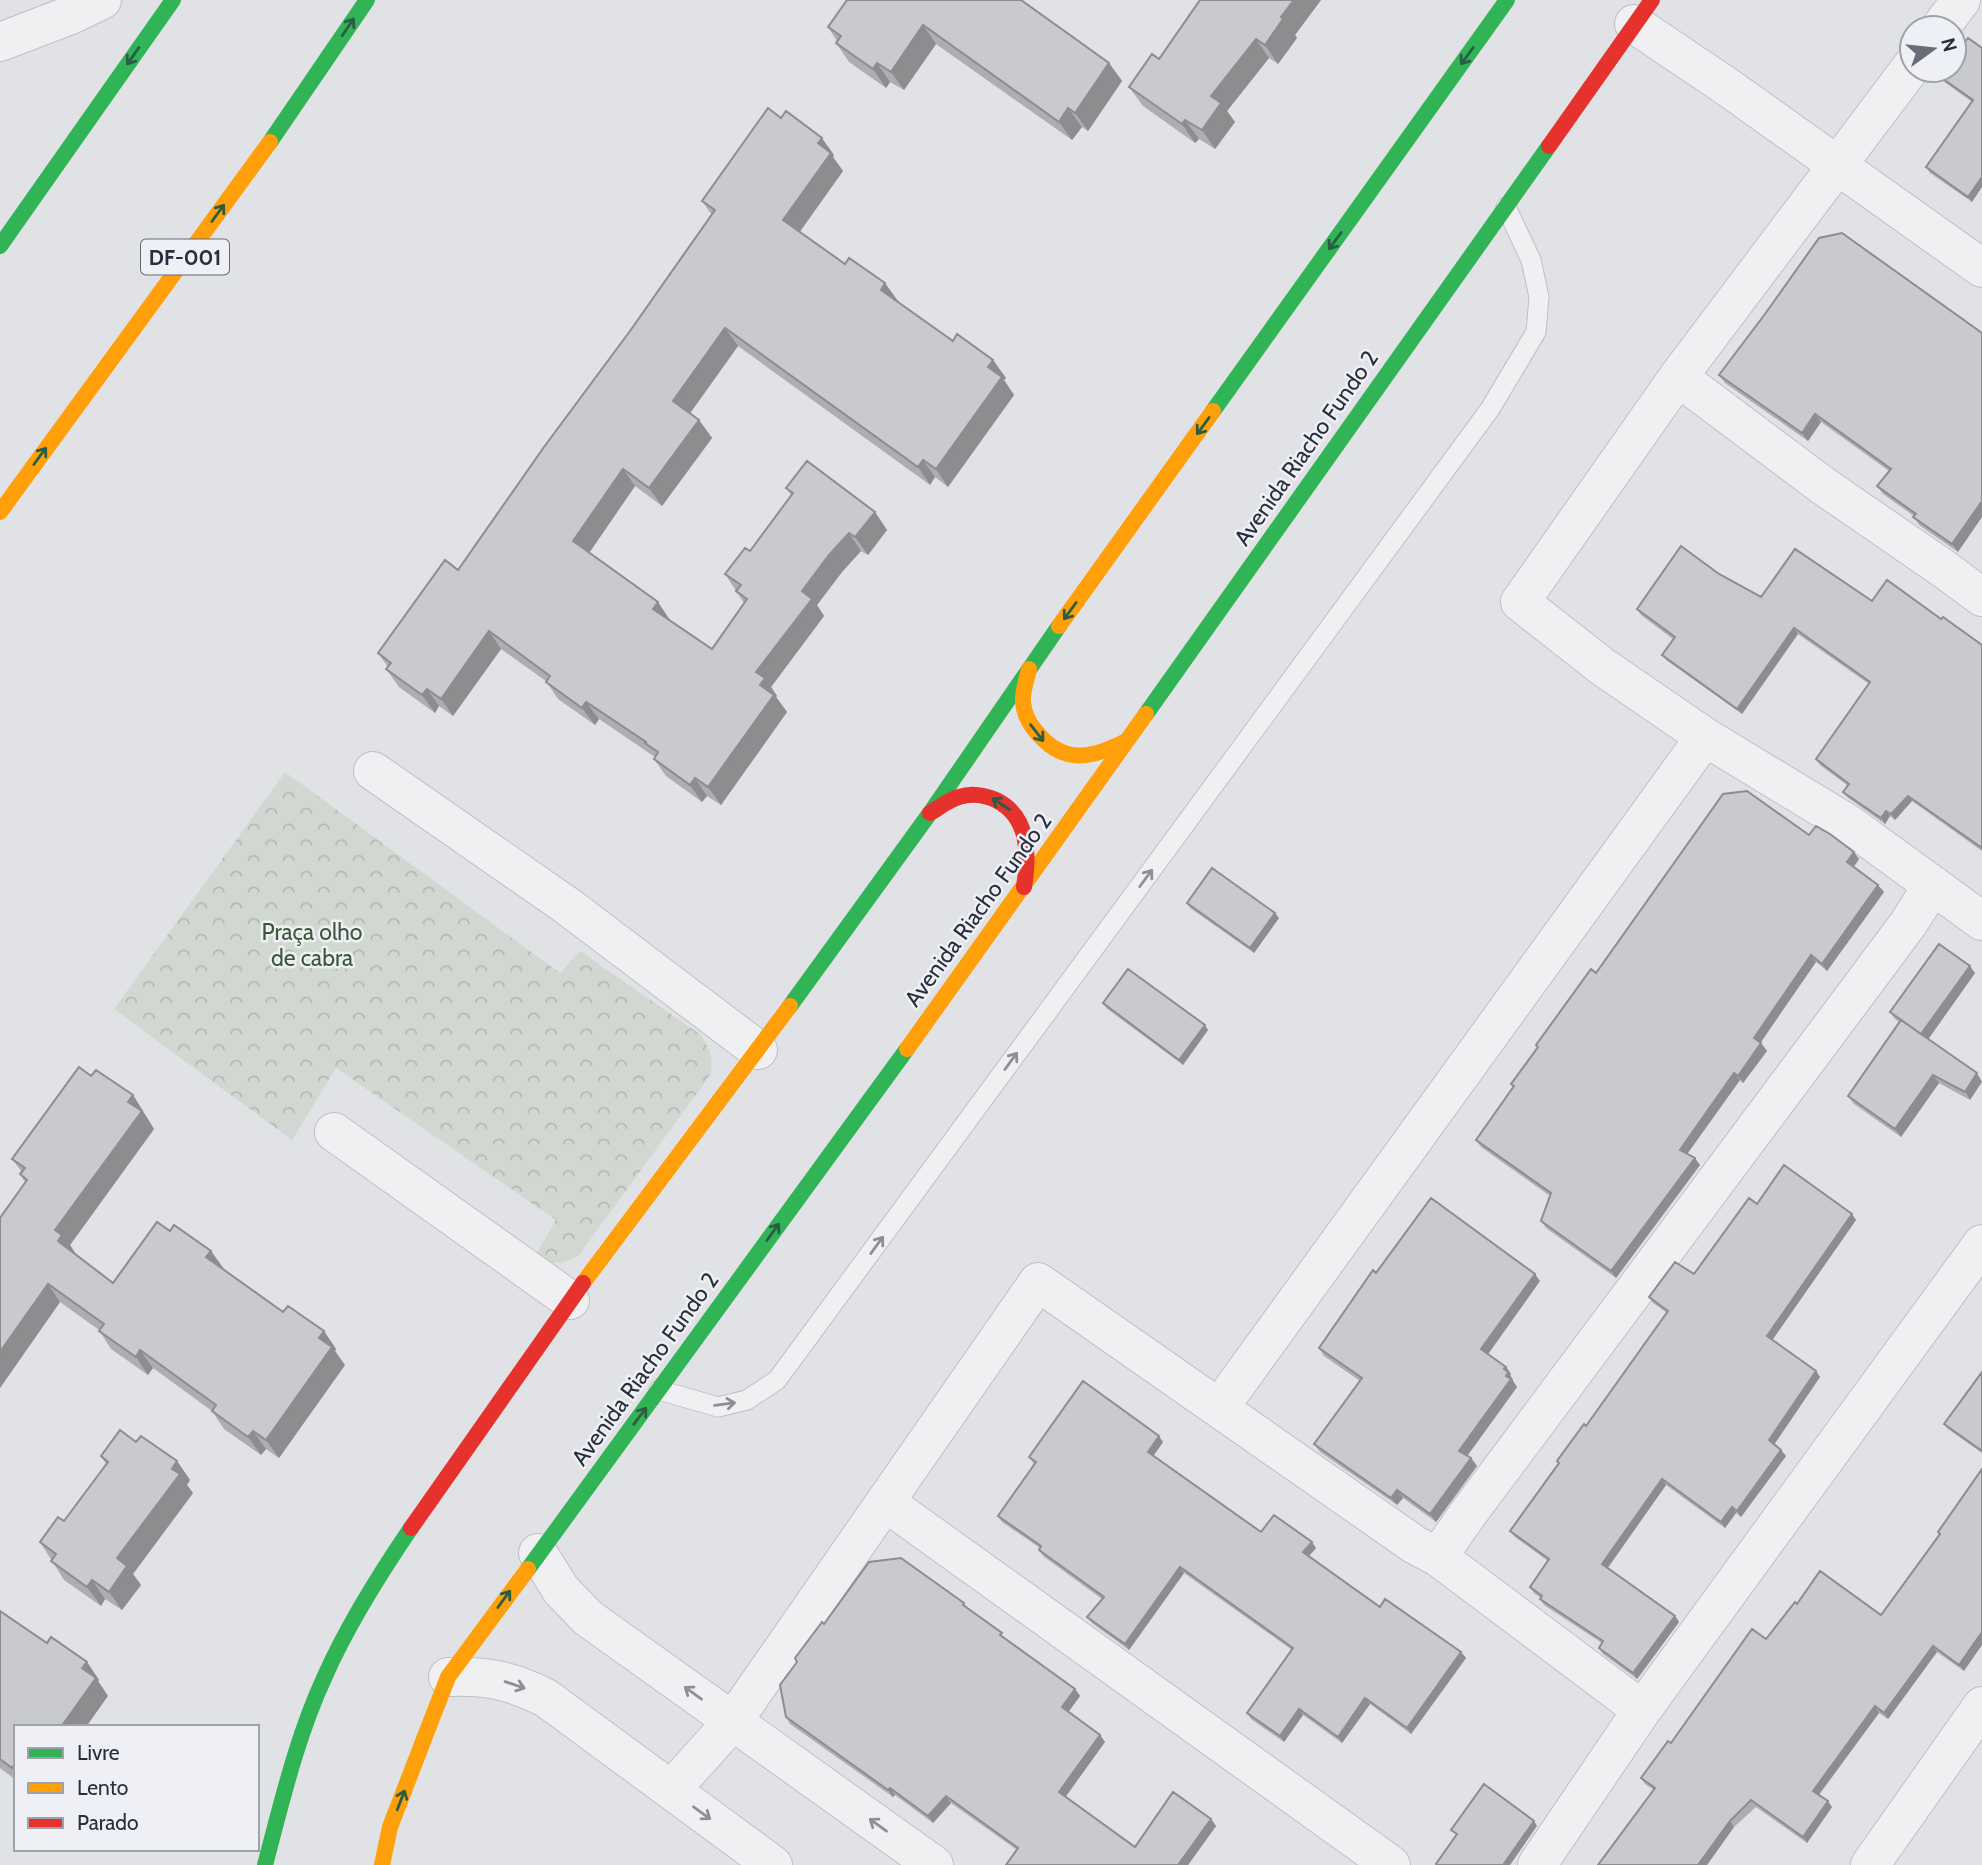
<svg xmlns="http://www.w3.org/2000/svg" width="1982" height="1865" font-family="Cabin,sans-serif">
  <defs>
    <pattern id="park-crowns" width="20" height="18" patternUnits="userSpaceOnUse" patternTransform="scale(1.75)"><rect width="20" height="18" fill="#d0d8d1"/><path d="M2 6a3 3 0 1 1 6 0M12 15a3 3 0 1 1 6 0" fill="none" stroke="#b3bab4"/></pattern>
  </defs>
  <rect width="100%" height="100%" fill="#e1e2e5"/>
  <path fill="url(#park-crowns)" d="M285 772 560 973 580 951 701 1035C710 1048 713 1058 711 1074L579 1255C563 1265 551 1265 535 1256L556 1220 336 1068 292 1140 114 1009Z"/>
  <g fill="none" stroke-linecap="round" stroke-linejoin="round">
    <defs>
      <path id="lane" d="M659 1390 718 1407 747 1400 777 1380 1490 409 1536 332 1539 297 1531 260 1506 207"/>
      <path id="street" d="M1634 24 1726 86 1982 268
        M1940 28 1961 0
        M0 42 73 14 102 0
        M1912 66 1678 377 1520 602 1603 667 1705 737 1847 823 1982 921
        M1678 377 1822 485 1944 569 1982 597
        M373 771 566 905 758 1050
        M334 1132 570 1300
        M1219 1408 1705 737
        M885 1502 1391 1865
        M538 1553 561 1590 588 1618 934 1865
        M1438 1557 1467 1515 1908 924 1933 885
        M448 1677C486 1675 512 1681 546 1698L773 1865
        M671 1790 733 1721 1038 1282 1415 1545 1438 1557 1642 1710
        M1537 1865 1642 1710 1982 1244
        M1870 1865 1982 1706"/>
    </defs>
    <use href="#lane" stroke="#bfc0c3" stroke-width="21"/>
    <use href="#street" stroke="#bfc0c3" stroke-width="40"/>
    <use href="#lane" stroke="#f0f0f2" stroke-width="19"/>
    <use href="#street" stroke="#f0f0f2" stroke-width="38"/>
    <path stroke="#30b455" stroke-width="16" d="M270 142 367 0
      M0 246 173 0
      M1213 411 1507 0
      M1146 714 1549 146
      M790 1006 930 813 1059 626
      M528 1569 907 1049
      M265 1865C282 1801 297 1736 325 1676 348 1624 379 1575 411 1528"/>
    <path stroke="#ff9f0a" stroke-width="16" d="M0 512 270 142
      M1059 626 1213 411
      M1029 669C1027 680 1022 691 1023 702 1024 715 1031 727 1040 736 1066 765 1095 757 1126 741
      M907 1049 1146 714
      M583 1283 790 1006
      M382 1865 390 1827 448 1677 528 1569"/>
    <path stroke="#e5322d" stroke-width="16" d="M1549 146 1652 0
      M930 813C939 808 948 800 959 797 971 793 985 795 996 800 1030 817 1029 855 1024 887
      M411 1528 583 1283"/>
  </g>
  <path fill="#adaeb1" d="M847 0 1109 63 1122 81 1088 131 1082 127 1072 140 936 44 904 90 890 82 886 88 849 62 836 43 837 41 828 27Z
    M1199 0H1321L1295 35 1297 38 1278 64 1269 58 1227 111 1235 122 1215 149 1199 139 1195 143 1143 106 1129 87 1159 59 1200 1Z
    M1982 48 1972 202 1930 173 1926 167 1972 102 1943 81 1939 76Z
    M834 155 833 157 843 171 800 232 953 341 993 360 1006 378 1004 380 1014 395 948 487 935 477 930 485 738 346 690 413 699 420 712 438 662 506 635 486 589 553 670 620 712 649 744 603 725 574 750 551 791 495 786 488 875 512 887 530 868 555 861 551 842 572 817 605 824 616 771 687 777 696 776 697 787 712 721 805 707 796 702 802 666 776 654 759 655 757 599 719 595 725 558 699 546 681 501 649 453 716 439 706 435 713 399 687 386 669 388 667 378 653 458 570 630 331 712 215 702 201Z
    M1819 238 1958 552 1919 525 1914 516 1883 494 1877 486 1889 471 1821 422 1808 441 1725 383 1719 375 1765 314Z
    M1719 574 1761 597 1872 601 1941 619 1982 645V851L1912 801 1895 820 1890 816 1885 824 1847 797 1843 792 1847 785 1820 765 1816 759 1869 684 1798 634 1742 714 1666 660 1662 655 1673 639 1641 615 1637 609Z
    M1809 835 1859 859 1854 867 1884 892 1827 971 1816 962 1760 1042 1767 1051 1743 1083 1740 1080 1687 1154 1700 1165 1616 1278 1546 1228 1541 1221 1550 1196 1481 1147 1476 1140 1513 1087 1511 1084 1596 973Z
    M1187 903 1279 918 1254 953 1190 908Z
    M1975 973 1928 1039 1970 1100 1939 1083 1901 1137 1854 1104 1848 1096 1899 1022 1895 1019 1890 1012Z
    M1103 1003 1208 1030 1183 1065 1106 1008Z
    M91 1076 133 1095 154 1129 70 1245 75 1253H74L113 1283 170 1231 211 1251 223 1269 283 1312 324 1331 336 1349 335 1351 345 1365 279 1458 266 1449 261 1455 224 1429 212 1411 153 1368 148 1375 111 1349 99 1330 60 1302 0 1388V1218L25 1182 20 1174 22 1172 12 1159Z
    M1757 1204 1856 1220 1772 1340 1820 1377 1774 1445 1781 1450 1786 1456 1741 1517 1736 1513 1725 1528 1666 1485 1608 1568 1675 1616 1679 1622 1637 1679 1603 1654 1599 1648 1602 1643 1544 1605 1540 1599 1541 1598 1534 1593 1530 1587 1548 1561 1515 1537 1510 1531 1559 1464 1557 1461 1586 1426 1667 1313 1653 1303 1649 1297 1694 1274Z
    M1376 1273 1540 1281 1488 1354 1506 1367 1511 1374 1510 1375 1513 1380V1381L1517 1387 1467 1456 1471 1458 1477 1466 1436 1522 1403 1498 1397 1505 1320 1452 1314 1444 1360 1381 1324 1356 1319 1348Z
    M1982 1372V1453L1948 1429 1944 1424Z
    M136 1442 177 1461 190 1480 187 1485 193 1493 133 1574 141 1585 122 1610 105 1599 101 1606 64 1580 40 1542 64 1521 106 1464 101 1456Z
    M1163 1442 1153 1456 1261 1532 1316 1548 1309 1556 1380 1607 1461 1652 1466 1658 1411 1734 1370 1704 1342 1743 1303 1715 1284 1742 1251 1719 1247 1713 1292 1650 1184 1573 1129 1650 1092 1623 1087 1617 1102 1599 1043 1556 1039 1550 1040 1548 1002 1522 998 1516 1034 1464 1029 1457Z
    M1982 1469 1964 1671 1937 1652 1888 1719 1879 1713 1819 1795 1832 1807 1807 1843 1756 1807 1734 1827 1707 1865 1654 1790 1645 1784 1641 1778 1671 1743 1766 1639 1797 1604 1881 1615 1940 1535 1938 1532Z
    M964 1603 968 1609 1007 1640 1075 1689 1080 1696 1068 1712 1100 1735 1105 1742 1065 1797 1135 1847 1211 1819 1216 1826 1188 1865 1017 1850 951 1803 933 1823 895 1795 893 1797 790 1724 786 1717 824 1624Z
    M0 1611 47 1643 87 1662 99 1680 98 1681 108 1696 16 1727V1780L0 1768Z"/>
  <path fill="#8d8d90" d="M1294 0H1321L1295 35 1297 38 1278 64 1265 45 1281 17Z
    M923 25 936 44 904 90 891 72Z
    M1256 39 1269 58 1227 111 1235 122 1215 149 1202 130 1211 96Z
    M877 63 890 82 886 88 873 69Z
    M1109 63 1122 81 1088 131 1075 113Z
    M1068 108 1082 127 1072 140 1059 122Z
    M1185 120 1199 139 1195 143 1182 124Z
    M822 138 834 155 833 157 843 171 795 238 783 220 818 143Z
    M1982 177V187L1972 202 1968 197Z
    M885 283 898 301 893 307 881 290Z
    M725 328 738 346 686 419 673 401Z
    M993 360 1006 378 1004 380 1014 395 948 487 936 469 988 367Z
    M1815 414 1821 422 1808 441 1802 433Z
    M699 420 712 438 662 506 649 488Z
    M923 460 935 477 930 485 918 467Z
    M623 469 635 486 585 559 573 541Z
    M1982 501V517L1958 552 1952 544Z
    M875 512 887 530 868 555 855 537Z
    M849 533 861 551 842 572 817 605 824 616 771 687 777 696 776 697 787 712 721 805 708 787 760 685 756 672 802 591 829 555Z
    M658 602 670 620 665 627 653 609Z
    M1794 628 1798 634 1742 714 1737 709Z
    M489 631 501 649 453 716 441 699Z
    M427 689 439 706 435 713 422 695Z
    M586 702 599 719 595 725 582 708Z
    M695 778 707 796 702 802 690 785Z
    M1908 796 1912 801 1895 820 1891 814Z
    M1886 811 1890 816 1885 824 1881 818Z
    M1854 852 1859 859 1852 869 1847 862Z
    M1878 885 1884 892 1827 971 1822 964Z
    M1275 913 1279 918 1254 953 1250 948Z
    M1811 955 1816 962 1759 1045 1754 1038Z
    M1970 966 1975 973 1927 1041 1921 1034Z
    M1205 1025 1208 1030 1183 1065 1179 1060Z
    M1761 1043 1767 1051 1743 1083 1738 1076Z
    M1734 1073 1740 1080 1685 1157 1680 1150Z
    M1977 1073 1982 1082 1970 1100 1965 1092Z
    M1933 1075 1939 1083 1901 1137 1895 1129Z
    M133 1095 154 1129 70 1245 75 1253 70 1259 58 1241 55 1230 128 1102Z
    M1695 1158 1700 1165 1616 1278 1611 1271Z
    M1852 1214 1856 1220 1771 1342 1767 1336Z
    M211 1251 224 1269 219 1275 206 1257Z
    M1535 1274 1540 1281 1486 1357 1481 1349Z
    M48 1284 60 1302 0 1388V1352Z
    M324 1331 336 1349 335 1351 345 1365 279 1458 266 1440 319 1338Z
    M140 1350 153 1368 148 1375 136 1357Z
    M1506 1367 1511 1374 1510 1375 1513 1380V1381L1517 1387 1465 1459 1459 1451 1506 1376 1504 1369Z
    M1816 1371 1820 1377 1773 1446 1769 1440Z
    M253 1431 266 1449 261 1455 248 1437Z
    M1159 1436 1163 1442 1152 1458 1148 1452Z
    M1781 1450 1786 1456 1741 1517 1737 1511Z
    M1471 1458 1477 1466 1436 1522 1430 1514Z
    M177 1461 190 1480 187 1485 193 1493 133 1574 141 1585 122 1610 109 1592 117 1558Z
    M1662 1479 1666 1485 1606 1570 1602 1564Z
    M1397 1490 1403 1498 1397 1505 1391 1498Z
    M1732 1507 1736 1513 1725 1528 1721 1522Z
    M1312 1542 1316 1548 1307 1558 1303 1552Z
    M1180 1567 1184 1573 1129 1650 1125 1644Z
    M92 1580 105 1599 101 1606 87 1587Z
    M1675 1616 1679 1622 1637 1679 1633 1673Z
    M1982 1632V1645L1964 1671 1959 1665Z
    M1933 1646 1937 1652 1888 1719 1884 1713Z
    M1461 1652 1466 1658 1411 1734 1407 1728Z
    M87 1662 99 1680 98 1681 108 1696 86 1727H61L82 1668Z
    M1075 1689 1080 1696 1067 1714 1062 1707Z
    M1365 1698 1370 1704 1342 1743 1338 1737Z
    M1875 1706 1879 1713 1817 1797 1813 1791Z
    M1299 1709 1303 1715 1284 1742 1280 1736Z
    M1100 1735 1105 1742 1064 1799 1059 1792Z
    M16 1762V1773L12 1768Z
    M890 1788 895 1795 893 1797 888 1790Z
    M946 1796 951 1803 933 1823 928 1816Z
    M1828 1801 1832 1807 1807 1843 1803 1837Z
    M1211 1819 1216 1826 1188 1865H1178Z
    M1534 1821 1537 1826 1510 1865H1503Z
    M1730 1821 1734 1827 1707 1865H1698Z"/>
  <path fill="#c9cace" stroke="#8d8d90" stroke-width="2" d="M847 0H1021L1109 63 1075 113 1068 108 1059 122 923 25 891 72 877 63 873 69 836 43 841 36 828 27Z
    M1200 0H1294L1281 17 1283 19 1265 45 1256 39 1211 96 1221 103 1202 130 1185 120 1182 124 1129 87 1152 54 1159 59Z
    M1968 38 1982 48V177L1968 197 1926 167 1973 100 1939 76 1943 70H1954V56Z
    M768 108 781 118 786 111 822 138 818 143 831 153 783 220 845 264 849 258 885 283 881 290 953 341 957 334 993 360 988 367 1002 377 936 469 923 460 918 467 725 328 673 401 699 420 649 488 623 469 573 541 658 602 653 609 712 649 747 599 736 591 741 585 725 574 745 548 750 551 793 493 786 488 807 461 875 512 855 537 849 533 829 555 802 591 812 599 756 672 765 678 760 685 774 695 708 787 695 778 690 785 654 759 658 752 645 743 646 742 586 702 582 708 546 682 550 676 489 631 441 699 427 689 422 695 386 669 391 663 378 653 445 560 458 570 544 447 630 331 715 210 702 201Z
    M1842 233 1982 333V501L1952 544 1913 517 1916 514 1877 486 1891 469 1815 414 1802 433 1719 375 1765 314 1819 238Z
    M1681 546 1719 574 1761 597 1795 549 1872 601 1887 580 1941 619 1943 617 1982 645V848L1908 796 1891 814 1886 811 1881 818 1843 792 1849 784 1816 759 1870 682 1794 628 1737 709 1662 655 1675 637 1637 609Z
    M1747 791 1809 835 1816 826 1830 834 1854 852 1847 862 1878 885 1822 964 1811 955 1754 1038 1761 1043 1738 1076 1734 1073 1680 1150 1695 1158 1611 1271 1541 1221 1551 1193 1476 1140 1514 1086 1511 1084 1538 1047 1536 1045 1591 969 1596 973 1723 794Z
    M1212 868 1275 913 1250 948 1187 903Z
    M1939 944 1970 966 1921 1034 1890 1012Z
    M1128 969 1205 1025 1179 1060 1103 1003Z
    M1901 1020 1977 1073 1965 1092 1933 1075 1895 1129 1848 1096Z
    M79 1067 91 1076 96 1070 133 1095 128 1102 142 1111 55 1230 62 1235 58 1241 113 1283 157 1222 170 1231 174 1225 211 1251 206 1257 283 1312 288 1306 324 1331 319 1338 332 1347 266 1440 253 1431 248 1437 212 1411 216 1405 140 1350 136 1357 99 1331 104 1324 48 1284 0 1352V1218L27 1180 20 1174 25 1168 12 1159Z
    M1784 1165 1852 1214 1767 1336 1816 1371 1769 1440 1781 1450 1737 1511 1732 1507 1721 1522 1662 1479 1602 1564 1675 1616 1633 1673 1599 1648 1603 1641 1540 1599 1542 1596 1530 1587 1549 1559 1510 1531 1559 1463 1557 1461 1584 1424 1586 1426 1668 1311 1649 1297 1675 1262 1694 1274 1749 1198 1757 1204Z
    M1431 1198 1535 1274 1481 1349 1506 1367 1504 1369 1508 1372 1506 1376 1511 1379 1459 1451 1471 1458 1430 1514 1397 1490 1391 1498 1314 1444 1362 1378 1319 1348 1373 1270 1376 1273Z
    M1982 1372V1451L1944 1424Z
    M1083 1381 1159 1436 1148 1452 1261 1532 1274 1515 1312 1542 1303 1552 1380 1607 1385 1599 1461 1652 1407 1728 1365 1698 1338 1737 1299 1709 1280 1736 1247 1713 1293 1648 1180 1567 1125 1644 1087 1617 1104 1597 1039 1550 1041 1546 998 1516 1036 1462 1029 1457Z
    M120 1430 136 1442 141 1436 177 1461 172 1469 180 1474 117 1558 127 1566 109 1592 92 1580 87 1587 51 1561 56 1554 40 1542 58 1517 64 1521 108 1462 101 1456Z
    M1982 1469V1632L1959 1665 1933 1646 1884 1713 1875 1706 1813 1791 1828 1801 1803 1837 1751 1800 1730 1821 1698 1865H1598L1655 1788 1641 1778 1668 1741 1671 1743 1752 1629 1766 1639 1795 1602 1797 1604 1820 1571 1881 1615 1940 1534 1938 1532Z
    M901 1558 964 1603 963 1605 1002 1633 1000 1635 1075 1689 1062 1707 1100 1735 1059 1792 1135 1847 1173 1792 1211 1819 1178 1865H1006L1018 1848 946 1796 928 1816 890 1788 888 1790 786 1717 780 1685 797 1662 795 1658 822 1622 824 1624 869 1562Z
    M0 1611 47 1643 51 1637 87 1662 82 1668 96 1678 61 1727H16V1762L12 1768 0 1759Z
    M1484 1784 1534 1821 1503 1865H1437L1436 1864 1457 1834 1451 1830Z"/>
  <defs><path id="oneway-shaft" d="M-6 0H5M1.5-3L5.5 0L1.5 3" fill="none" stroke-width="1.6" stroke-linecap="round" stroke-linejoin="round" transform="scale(1.75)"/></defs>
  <g stroke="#2b5d45">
    <use href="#oneway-shaft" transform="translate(348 27) rotate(-56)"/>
    <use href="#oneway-shaft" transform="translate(133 56) rotate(125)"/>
    <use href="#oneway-shaft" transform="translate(1467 56) rotate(126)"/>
    <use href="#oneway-shaft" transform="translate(218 213) rotate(-54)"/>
    <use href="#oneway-shaft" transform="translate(1335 241) rotate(126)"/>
    <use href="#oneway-shaft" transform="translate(1203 426) rotate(126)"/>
    <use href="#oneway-shaft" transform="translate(40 456) rotate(-54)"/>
    <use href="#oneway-shaft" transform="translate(1070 611) rotate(126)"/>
    <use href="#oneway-shaft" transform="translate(1037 733) rotate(52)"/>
    <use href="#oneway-shaft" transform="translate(1001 804) rotate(-147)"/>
    <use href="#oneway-shaft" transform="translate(773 1232) rotate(-54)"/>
    <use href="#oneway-shaft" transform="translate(640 1416) rotate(-53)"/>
    <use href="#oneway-shaft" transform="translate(504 1599) rotate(-54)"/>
    <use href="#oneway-shaft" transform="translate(401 1800) rotate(-69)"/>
  </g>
  <g stroke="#8c8f98">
    <use href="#oneway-shaft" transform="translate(1146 878) rotate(-54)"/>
    <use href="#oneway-shaft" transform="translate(1011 1061) rotate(-54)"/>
    <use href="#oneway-shaft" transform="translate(877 1245) rotate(-54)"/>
    <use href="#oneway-shaft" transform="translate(725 1404) rotate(-8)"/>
    <use href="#oneway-shaft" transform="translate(515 1685) rotate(19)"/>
    <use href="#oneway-shaft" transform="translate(693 1693) rotate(-144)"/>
    <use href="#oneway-shaft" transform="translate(702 1813) rotate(36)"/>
    <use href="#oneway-shaft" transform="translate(878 1825) rotate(-144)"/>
  </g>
  <g text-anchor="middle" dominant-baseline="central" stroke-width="5" stroke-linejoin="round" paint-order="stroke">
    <rect fill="#eef0f5" stroke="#646874" stroke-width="2" x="141" y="239.5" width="88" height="35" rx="5"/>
    <g font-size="21" font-weight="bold" fill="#292e3d">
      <text x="185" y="257">DF-001</text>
    </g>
    <g font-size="23" fill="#292e3d" stroke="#eef0f5">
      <text transform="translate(1306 448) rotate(-55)">Avenida Riacho Fundo 2</text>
      <text transform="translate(978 910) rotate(-54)">Avenida Riacho Fundo 2</text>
      <text transform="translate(645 1369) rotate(-54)">Avenida Riacho Fundo 2</text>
    </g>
    <g font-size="23" fill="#3a5838" stroke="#eef0f5">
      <text x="312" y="932">Praça olho<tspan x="312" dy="26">de cabra</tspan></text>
    </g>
  </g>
  <rect x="14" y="1725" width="245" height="126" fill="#eef0f5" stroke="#9fa2ab" stroke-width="2"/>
  <rect x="28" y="1748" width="35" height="10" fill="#30b455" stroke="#9fa2ab" stroke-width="2"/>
  <text x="77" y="1760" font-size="21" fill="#292e3d">Livre</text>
  <rect x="28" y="1783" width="35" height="10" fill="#ff9f0a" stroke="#9fa2ab" stroke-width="2"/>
  <text x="77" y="1795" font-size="21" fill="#292e3d">Lento</text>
  <rect x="28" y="1818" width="35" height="10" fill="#e5322d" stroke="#9fa2ab" stroke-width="2"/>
  <text x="77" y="1830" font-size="21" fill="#292e3d">Parado</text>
  <g transform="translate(1933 49) rotate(75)"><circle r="33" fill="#eef0f5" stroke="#9fa2ab" stroke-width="2"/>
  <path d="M0-5L12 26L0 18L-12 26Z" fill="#696d78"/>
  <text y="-10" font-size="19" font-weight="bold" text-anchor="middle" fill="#292e3d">N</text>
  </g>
</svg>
